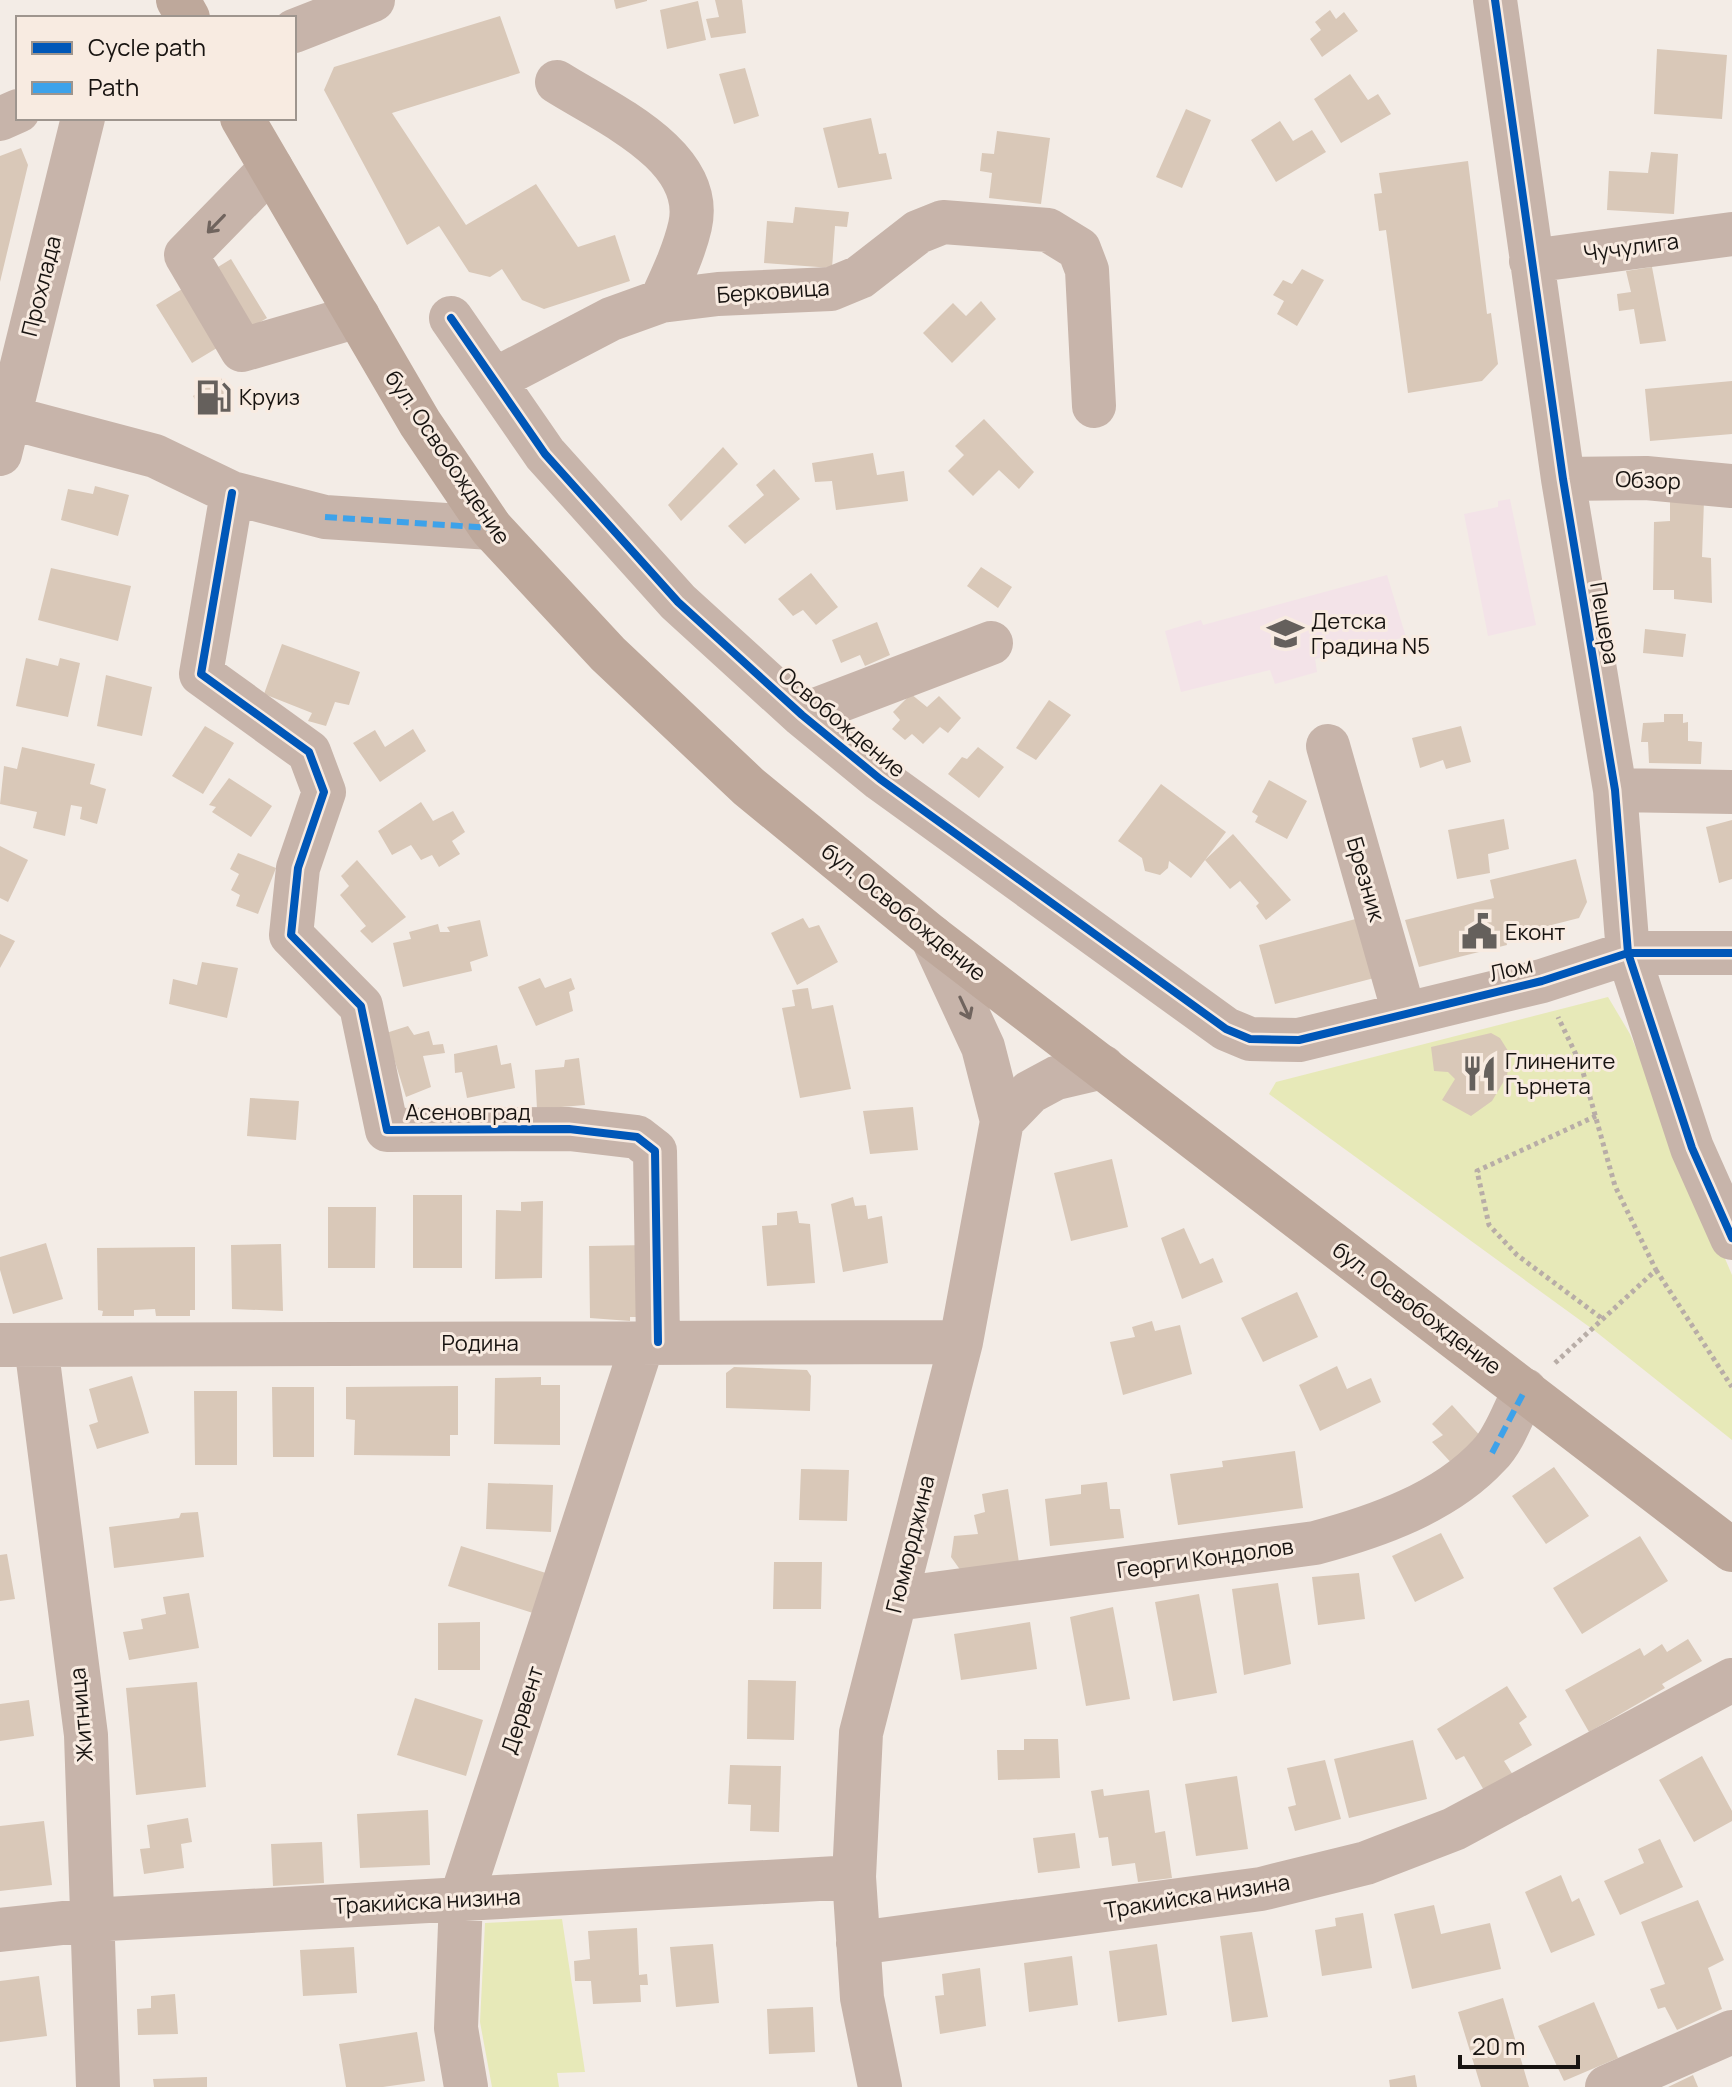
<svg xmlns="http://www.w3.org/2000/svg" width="1732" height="2087" font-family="Manrope,sans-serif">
  <rect width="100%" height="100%" fill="#f3ece6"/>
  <path fill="#f3e3e8" d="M1510 499 1536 625 1488 636 1464 514 1498 507V501Z
    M1387 575 1406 637 1315 659 1317 672 1275 684 1270 670 1181 692 1165 631 1201 620 1203 625Z"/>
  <path fill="#e7e9b8" d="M1608 997 1630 1034 1732 1275V1440L1595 1331 1269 1094 1276 1082Z
    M562 1919 585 2072 557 2073 559 2087H492L480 2022 485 1923Z"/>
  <path fill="#d9c8b8" d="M614 0H647V1L616 9Z
    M715 0H742L746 33 711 38 706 19 719 17Z
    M698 1 706 40 667 49 660 10Z
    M1330 10 1336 19 1344 12 1358 31 1322 57 1310 39 1321 30 1315 22Z
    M500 16 520 73 392 113 466 225 536 184 578 247 615 235 630 281 544 309 522 300 502 269 490 277 469 272 439 226 407 245 324 90 334 67Z
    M1657 49 1727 55 1722 119 1654 114Z
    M745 68 759 116 734 124 719 74Z
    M1350 74 1368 100 1378 94 1391 114 1341 143 1314 99Z
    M1186 109 1211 120 1182 188 1156 177Z
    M871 118 879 154 886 153 892 179 838 188 823 128Z
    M1280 121 1293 141 1312 130 1326 152 1276 182 1251 140Z
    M997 131 1050 138 1041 204 989 198 992 173 980 171 982 153 994 154Z
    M21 148 28 165 0 282V156Z
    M1651 152 1678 154 1674 214 1607 210 1609 171 1648 173Z
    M1468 161 1487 314 1491 313 1498 364 1482 381 1408 393 1386 230 1379 231 1374 194 1382 193 1379 173Z
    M795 207 849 212 847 227 835 226 832 268 764 263 767 221 793 223Z
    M231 259 267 318 192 363 156 305Z
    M1652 267 1666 341 1640 344 1634 309 1619 311 1617 294 1631 292 1626 271Z
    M1302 269 1324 280 1297 326 1277 314 1284 301 1273 295 1283 280 1292 284Z
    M981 301 996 319 952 363 923 333 953 303 966 316Z
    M221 378 234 398 205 417 193 396Z
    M1732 381V434L1650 441 1645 389Z
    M984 419 1034 472 1019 489 999 470 973 496 948 471 964 455 955 446Z
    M723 447 738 464 681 521 668 505Z
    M873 453 877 475 904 471 908 501 836 510 832 481 815 482 812 463Z
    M774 469 800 499 745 544 728 526 764 495 756 485Z
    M95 486 129 495 118 536 61 520 68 489 93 494Z
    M1670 500H1704L1702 557 1711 558 1712 603 1674 599V590H1653L1654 522 1670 521Z
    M981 567 1012 587 998 608 967 586Z
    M51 568 131 586 118 641 38 620Z
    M811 573 838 607 816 625 803 610 793 616 778 599Z
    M877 622 890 655 865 666 860 655 841 663 832 640Z
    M1645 629 1686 634 1683 657 1643 653Z
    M282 644 360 672 349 705 335 702 326 726 308 721 312 713 264 694Z
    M26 658 58 666 60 658 80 663 68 717 16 706Z
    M106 675 152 687 142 736 97 726Z
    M911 694 927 707 939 696 961 718 948 733 940 727 923 744 912 734 905 740 892 729 900 720 893 712Z
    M1049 700 1071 715 1036 760 1016 748Z
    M1664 714H1683V723L1688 722V741L1702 742 1701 764 1649 763 1648 742H1641L1643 723 1664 722Z
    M205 726 234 743 203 794 172 776Z
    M1461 726 1471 762 1446 769 1443 760 1420 768 1412 738Z
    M413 729 426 751 380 782 353 743 375 730 385 747Z
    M22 747 95 764 90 784 106 789 97 824 80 819 82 807 71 805 65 836 33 828 37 812 0 804 4 766 17 769Z
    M978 747 1004 767 979 798 948 774 962 757 967 759Z
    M229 778 272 806 251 837 212 812 216 807 209 805Z
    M1269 780 1307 801 1287 839 1255 822 1258 816 1252 812Z
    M1161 784 1226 832 1205 860 1233 834 1291 900 1266 920 1256 906 1259 903 1240 881 1230 889 1205 860 1191 878 1169 861 1168 868 1160 875 1145 871 1142 858 1118 841Z
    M421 802 433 821 453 811 465 832 452 841 460 854 439 867 432 855 421 860 411 845 392 855 378 831Z
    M1504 819 1509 849 1488 854 1490 873 1457 879 1448 830Z
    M1732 820V879L1719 883 1706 827Z
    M0 846 28 860 8 902 0 898Z
    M238 853 276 868 258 914 236 906 240 895 231 890 239 874 230 869Z
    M1576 859 1587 902 1579 918 1505 937 1507 945 1419 967 1405 920 1494 898 1490 880Z
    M357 860 406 917 372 943 360 931 366 926 340 895 349 886 341 876Z
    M1363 917 1378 977 1275 1004 1259 945Z
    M803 918 809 928 819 925 838 962 797 985 771 933Z
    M480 920 488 956 470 962 472 971 403 987 393 943 411 939 409 932 438 924 440 932H450L447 927Z
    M0 934 15 941 0 968Z
    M202 962 238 968 227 1018 169 1004 173 979 197 985Z
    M540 978 545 988 571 978 575 989 569 992 573 1011 536 1026 518 987Z
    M808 988 812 1009 833 1005 851 1089 800 1098 782 1008 795 1006 792 990Z
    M408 1026 414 1035 429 1031 433 1045 443 1044 445 1053 423 1056 431 1087 406 1097 386 1033Z
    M1491 1033 1500 1038 1510 1054 1507 1076 1492 1101 1471 1116 1442 1100 1455 1079 1448 1072 1434 1071 1431 1047Z
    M497 1045 501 1065 511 1063 515 1088 467 1098 462 1072 455 1073 454 1054Z
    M579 1058 585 1105 537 1109 535 1070 564 1067 565 1060Z
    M250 1098 299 1101 296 1140 247 1136Z
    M913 1107 918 1150 870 1154 863 1111Z
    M1112 1159 1128 1227 1071 1241 1054 1173Z
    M413 1195H462V1268H413Z
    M853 1197 855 1206 866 1205 868 1219 882 1216 888 1263 843 1272 831 1204Z
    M543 1201 542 1278 495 1279 496 1210 521 1211V1202Z
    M328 1207H376L375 1268H328Z
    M797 1211 799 1223 810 1224 815 1283 767 1286 762 1226 777 1225V1213Z
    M1184 1228 1200 1264 1213 1258 1223 1282 1182 1299 1161 1238Z
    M46 1243 63 1299 13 1314 0 1270V1257Z
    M281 1244 283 1311 232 1309 231 1245Z
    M649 1245 650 1317H630V1321L590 1318 589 1246Z
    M195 1247V1310H190V1316H156L155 1309 134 1310V1316H102L103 1311 98 1310 97 1248Z
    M1297 1292 1318 1337 1263 1362 1241 1318Z
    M1152 1321 1155 1331 1180 1325 1192 1374 1123 1395 1110 1342 1135 1337 1132 1327Z
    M1337 1366 1347 1389 1371 1378 1381 1402 1320 1431 1299 1385Z
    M734 1367 807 1370 811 1376 810 1411 726 1408V1373Z
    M132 1376 149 1433 97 1449 89 1425 98 1422 89 1389Z
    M541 1377V1385H560V1445L494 1444 495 1378Z
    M458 1386V1435H450V1456L354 1455 355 1420 346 1419V1387Z
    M272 1387H314V1457H273Z
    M194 1391H237V1465H195Z
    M1452 1405 1484 1440 1456 1468 1432 1442 1443 1435 1432 1424Z
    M1295 1451 1303 1508 1178 1525 1170 1474 1223 1467 1222 1461Z
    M1554 1467 1589 1516 1546 1544 1512 1496Z
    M801 1469 849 1470 847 1521 799 1520Z
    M1107 1482 1110 1509H1120L1124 1538 1050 1546 1045 1499 1081 1494V1485Z
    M488 1483 553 1485 551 1532 486 1529Z
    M1008 1489 1019 1563 961 1571 951 1557 954 1536 978 1534 974 1515 985 1512 982 1494Z
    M198 1512 204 1557 114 1568 109 1527 179 1518 181 1513Z
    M1441 1533 1464 1578 1415 1602 1392 1556Z
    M1640 1536 1668 1581 1582 1634 1553 1588Z
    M461 1546 549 1574 536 1614 448 1586Z
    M7 1554 15 1599 0 1601V1555Z
    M774 1562H822L821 1609H773Z
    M1359 1573 1365 1619 1318 1625 1312 1577Z
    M1278 1583 1291 1664 1244 1675 1232 1589Z
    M189 1593 199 1648 129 1660 123 1632 143 1629 141 1619 166 1614 163 1597Z
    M1199 1594 1217 1693 1173 1701 1155 1602Z
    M1113 1607 1130 1699 1086 1706 1070 1617Z
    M480 1622V1670H438V1623Z
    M1030 1622 1037 1669 961 1680 954 1634Z
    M1688 1639 1702 1661 1662 1684 1665 1688 1589 1732 1565 1690 1640 1648 1644 1656 1662 1644 1667 1652Z
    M748 1680 796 1681 794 1740 747 1739Z
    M197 1682 206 1787 136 1795 126 1688Z
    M1507 1686 1527 1717 1519 1723 1532 1745 1504 1761 1513 1775 1485 1792 1464 1756 1456 1760 1437 1729Z
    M415 1698 483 1720 466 1776 397 1755Z
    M29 1700 34 1736 0 1741V1704Z
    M1024 1739H1058L1060 1778 998 1780 997 1750H1024Z
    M1413 1740 1427 1799 1349 1818 1334 1759Z
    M1702 1756 1732 1811V1821L1694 1842 1659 1780Z
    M1325 1760 1341 1819 1295 1831 1288 1807 1296 1805 1287 1768Z
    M730 1765 781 1766 779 1832 750 1831 751 1805 728 1804Z
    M1237 1776 1248 1849 1196 1856 1185 1784Z
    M1103 1789 1104 1796 1149 1790 1155 1833 1165 1831 1172 1878 1138 1882 1135 1863 1112 1866 1108 1837 1099 1838 1091 1791Z
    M428 1810 430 1865 360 1868 357 1814Z
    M188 1818 192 1842 181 1844 184 1868 144 1874 140 1849 150 1848 147 1825Z
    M44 1821 52 1885 0 1891V1826Z
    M1075 1833 1080 1868 1038 1873 1033 1838Z
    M1660 1839 1683 1887 1620 1915 1604 1881 1644 1863 1638 1849Z
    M322 1842 324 1883 273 1886 271 1844Z
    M1561 1875 1572 1902 1579 1898 1595 1935 1551 1953 1525 1892Z
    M1698 1900 1724 1960 1708 1968 1722 2009 1677 2030 1665 2007 1658 2009 1650 1989 1665 1984 1641 1922Z
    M1434 1905 1441 1934 1490 1923 1501 1969 1412 1989 1394 1914Z
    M1363 1913 1372 1968 1322 1976 1315 1930 1336 1926 1335 1918Z
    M637 1928 639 1975 647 1974 648 1985H640L641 2002 593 2004 591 1981H575L574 1961 590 1959 588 1931Z
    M1252 1932 1268 2017 1232 2022 1220 1936Z
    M713 1944 719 2003 676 2007 670 1947Z
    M1157 1944 1167 2015 1118 2022 1109 1951Z
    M354 1947 357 1993 303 1996 300 1950Z
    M1072 1956 1078 2005 1029 2012 1024 1963Z
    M980 1968 986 2026 940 2034 935 1996 944 1995 942 1974Z
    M39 1976 47 2036 0 2042V1981Z
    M175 1994 178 2034 138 2035 137 2009 151 2008V1996Z
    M1503 1998 1529 2087H1481L1458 2012Z
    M1594 2002 1618 2058 1564 2081 1538 2026Z
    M813 2007 815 2052 769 2054 767 2009Z
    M417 2032 425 2081 383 2087H346L339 2044Z
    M1415 2075 1417 2087H1390L1389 2080Z
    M1693 2075 1698 2087H1668Z
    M207 2077V2087H154L153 2079Z"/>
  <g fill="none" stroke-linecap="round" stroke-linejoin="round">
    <path stroke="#b8ada7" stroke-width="5" stroke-dasharray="4 4" stroke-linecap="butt" d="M1596 1116 1477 1171 1489 1225 1517 1255 1604 1320
      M1656 1270 1732 1387
      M1555 1363 1656 1270 1615 1186 1581 1065 1558 1017"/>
    <path stroke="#c7b4aa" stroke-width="44" d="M1495 0 1563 479 1615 790 1628 953 1692 1148 1732 1238
      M294 31 373 0
      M557 82C606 113 706 156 690 226 684 252 672 277 661 301
      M0 119 18 111
      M271 168 186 255 242 350 358 316
      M1531 261 1732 234
      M451 318 545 454 678 602 802 715 880 779 1226 1029 1250 1039 1299 1040 1542 981 1628 953H1732
      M494 380 611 319 661 301 718 294 831 289 860 277 918 232 943 222 1048 230 1079 249 1087 270 1094 406
      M0 415 155 456 232 493 325 517 491 528
      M0 454 83 118
      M1563 479 1646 478 1732 486
      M232 493 201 674 309 752 324 792 298 868 291 935 361 1006 387 1130 569 1129 637 1137 655 1151 658 1342
      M802 715 991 643
      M1328 746 1404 1013
      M1615 790 1732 792
      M932 937 983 1047 1002 1121
      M0 1345 961 1342
      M36 1345 86 1735 98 2087
      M896 1599 1315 1543C1375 1527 1445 1503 1489 1455 1505 1439 1514 1410 1525 1390
      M0 1930 90 1920 854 1877
      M858 1943 1261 1889 1366 1863 1454 1829 1732 1680
      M466 2087 456 2028 461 1899 643 1342
      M880 2087 862 1998 854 1877 861 1733 961 1342 1002 1121 1030 1092 1056 1078 1103 1067
      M1607 2087 1732 2032"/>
    <path stroke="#bea89b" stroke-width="44" d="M178 0 188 18
      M242 118 420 423 491 528 608 654 749 787 932 937 1732 1550"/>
    <path stroke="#3da2ea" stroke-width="6" stroke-dasharray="12 6" stroke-linecap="butt" d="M325 517 491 528
      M1492 1453 1525 1390"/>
    <defs>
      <path id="cycleway" d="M1495 0 1563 479 1615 790 1628 953 1692 1148 1732 1238
        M451 318 545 454 678 602 802 715 880 779 1226 1029 1250 1039 1299 1040 1542 981 1628 953H1732
        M232 493 201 674 309 752 324 792 298 868 291 935 361 1006 387 1130 569 1129 637 1137 655 1151 658 1342"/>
    </defs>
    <use href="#cycleway" stroke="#f8ebe1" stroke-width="13"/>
    <use href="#cycleway" stroke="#0057b8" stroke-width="8"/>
  </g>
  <defs><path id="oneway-shaft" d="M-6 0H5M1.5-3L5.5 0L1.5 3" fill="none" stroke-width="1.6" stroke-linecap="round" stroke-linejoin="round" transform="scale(2)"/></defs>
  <g stroke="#70645e">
    <use href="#oneway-shaft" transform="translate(216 224) rotate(134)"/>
    <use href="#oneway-shaft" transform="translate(965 1008) rotate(65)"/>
  </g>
  <defs>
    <symbol id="fuel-bare" viewBox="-9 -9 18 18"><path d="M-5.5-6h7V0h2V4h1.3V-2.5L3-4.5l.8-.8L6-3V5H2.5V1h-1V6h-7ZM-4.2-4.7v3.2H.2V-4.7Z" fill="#65605c" stroke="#f8ebe1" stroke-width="2.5" paint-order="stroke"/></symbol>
    <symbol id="school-bare" viewBox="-9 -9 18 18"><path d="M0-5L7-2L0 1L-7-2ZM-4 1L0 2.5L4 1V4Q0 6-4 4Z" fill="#65605c" stroke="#f8ebe1" stroke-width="2.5" paint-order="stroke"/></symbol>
    <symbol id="civic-bare" viewBox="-9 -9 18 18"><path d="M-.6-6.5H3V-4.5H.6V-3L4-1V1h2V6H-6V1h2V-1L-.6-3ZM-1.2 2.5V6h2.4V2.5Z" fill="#65605c" stroke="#f8ebe1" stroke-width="2.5" paint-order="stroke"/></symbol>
    <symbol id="restaurant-bare" viewBox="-9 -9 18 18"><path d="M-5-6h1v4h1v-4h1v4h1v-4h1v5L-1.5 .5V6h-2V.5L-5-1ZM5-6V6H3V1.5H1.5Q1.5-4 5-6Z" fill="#65605c" stroke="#f8ebe1" stroke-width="2.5" paint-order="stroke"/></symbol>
  </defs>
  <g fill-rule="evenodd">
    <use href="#fuel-bare" x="188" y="372" width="51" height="51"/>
    <use href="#school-bare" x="1260" y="608" width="51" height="51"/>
    <use href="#civic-bare" x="1454" y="906" width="51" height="51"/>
    <use href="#restaurant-bare" x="1454" y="1048" width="51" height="51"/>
  </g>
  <g text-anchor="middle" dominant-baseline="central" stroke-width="6" stroke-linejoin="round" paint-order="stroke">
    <g font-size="22" fill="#181411" stroke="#f8ebe1">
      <text transform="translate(1631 247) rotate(-8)">Чучулига</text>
      <text transform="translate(41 286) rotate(-76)">Прохлада</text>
      <text transform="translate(773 291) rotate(-4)">Берковица</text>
      <text transform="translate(448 457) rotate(56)">бул. Освобождение</text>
      <text transform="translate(1648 480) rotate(2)">Обзор</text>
      <text transform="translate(1605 623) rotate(80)">Пещера</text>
      <text transform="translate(842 722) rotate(40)">Освобождение</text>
      <text transform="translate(1366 879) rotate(74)">Брезник</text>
      <text transform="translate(904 912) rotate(39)">бул. Освобождение</text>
      <text transform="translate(1511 969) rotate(-13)">Лом</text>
      <text x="468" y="1112">Асеновград</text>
      <text transform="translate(1417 1308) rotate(37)">бул. Освобождение</text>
      <text x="480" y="1343">Родина</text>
      <text transform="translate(910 1544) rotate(-76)">Гюмюрджина</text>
      <text transform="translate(1205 1558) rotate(-8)">Георги Кондолов</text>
      <text transform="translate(522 1710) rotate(-72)">Дервент</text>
      <text transform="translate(81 1715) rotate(-95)">Житница</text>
      <text transform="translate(1197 1896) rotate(-9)">Тракийска низина</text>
      <text transform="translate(427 1901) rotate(-3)">Тракийска низина</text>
    </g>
    <g font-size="22" fill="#181411" stroke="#f8ebe1" text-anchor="start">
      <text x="239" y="397">Круиз</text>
      <text x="1311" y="621">Детска<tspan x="1311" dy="25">Градина N5</tspan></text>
      <text x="1505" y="932">Еконт</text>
      <text x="1505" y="1061">Глинените<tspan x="1505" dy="25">Гърнета</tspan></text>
    </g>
  </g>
  <rect x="16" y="16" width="280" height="104" fill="#f8ebe1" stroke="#9e958e" stroke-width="2"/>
  <rect x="32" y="42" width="40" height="12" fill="#0057b8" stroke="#9e958e" stroke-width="2"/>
  <text x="88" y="56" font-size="24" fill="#181411">Cycle path</text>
  <rect x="32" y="82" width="40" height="12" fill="#3da2ea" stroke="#9e958e" stroke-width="2"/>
  <text x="88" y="96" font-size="24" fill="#181411">Path</text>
  <path d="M1460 2055v12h118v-12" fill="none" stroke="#181411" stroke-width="4"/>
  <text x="1472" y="2055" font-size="24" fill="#181411" stroke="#f8ebe1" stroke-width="6" paint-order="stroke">20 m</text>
</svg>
